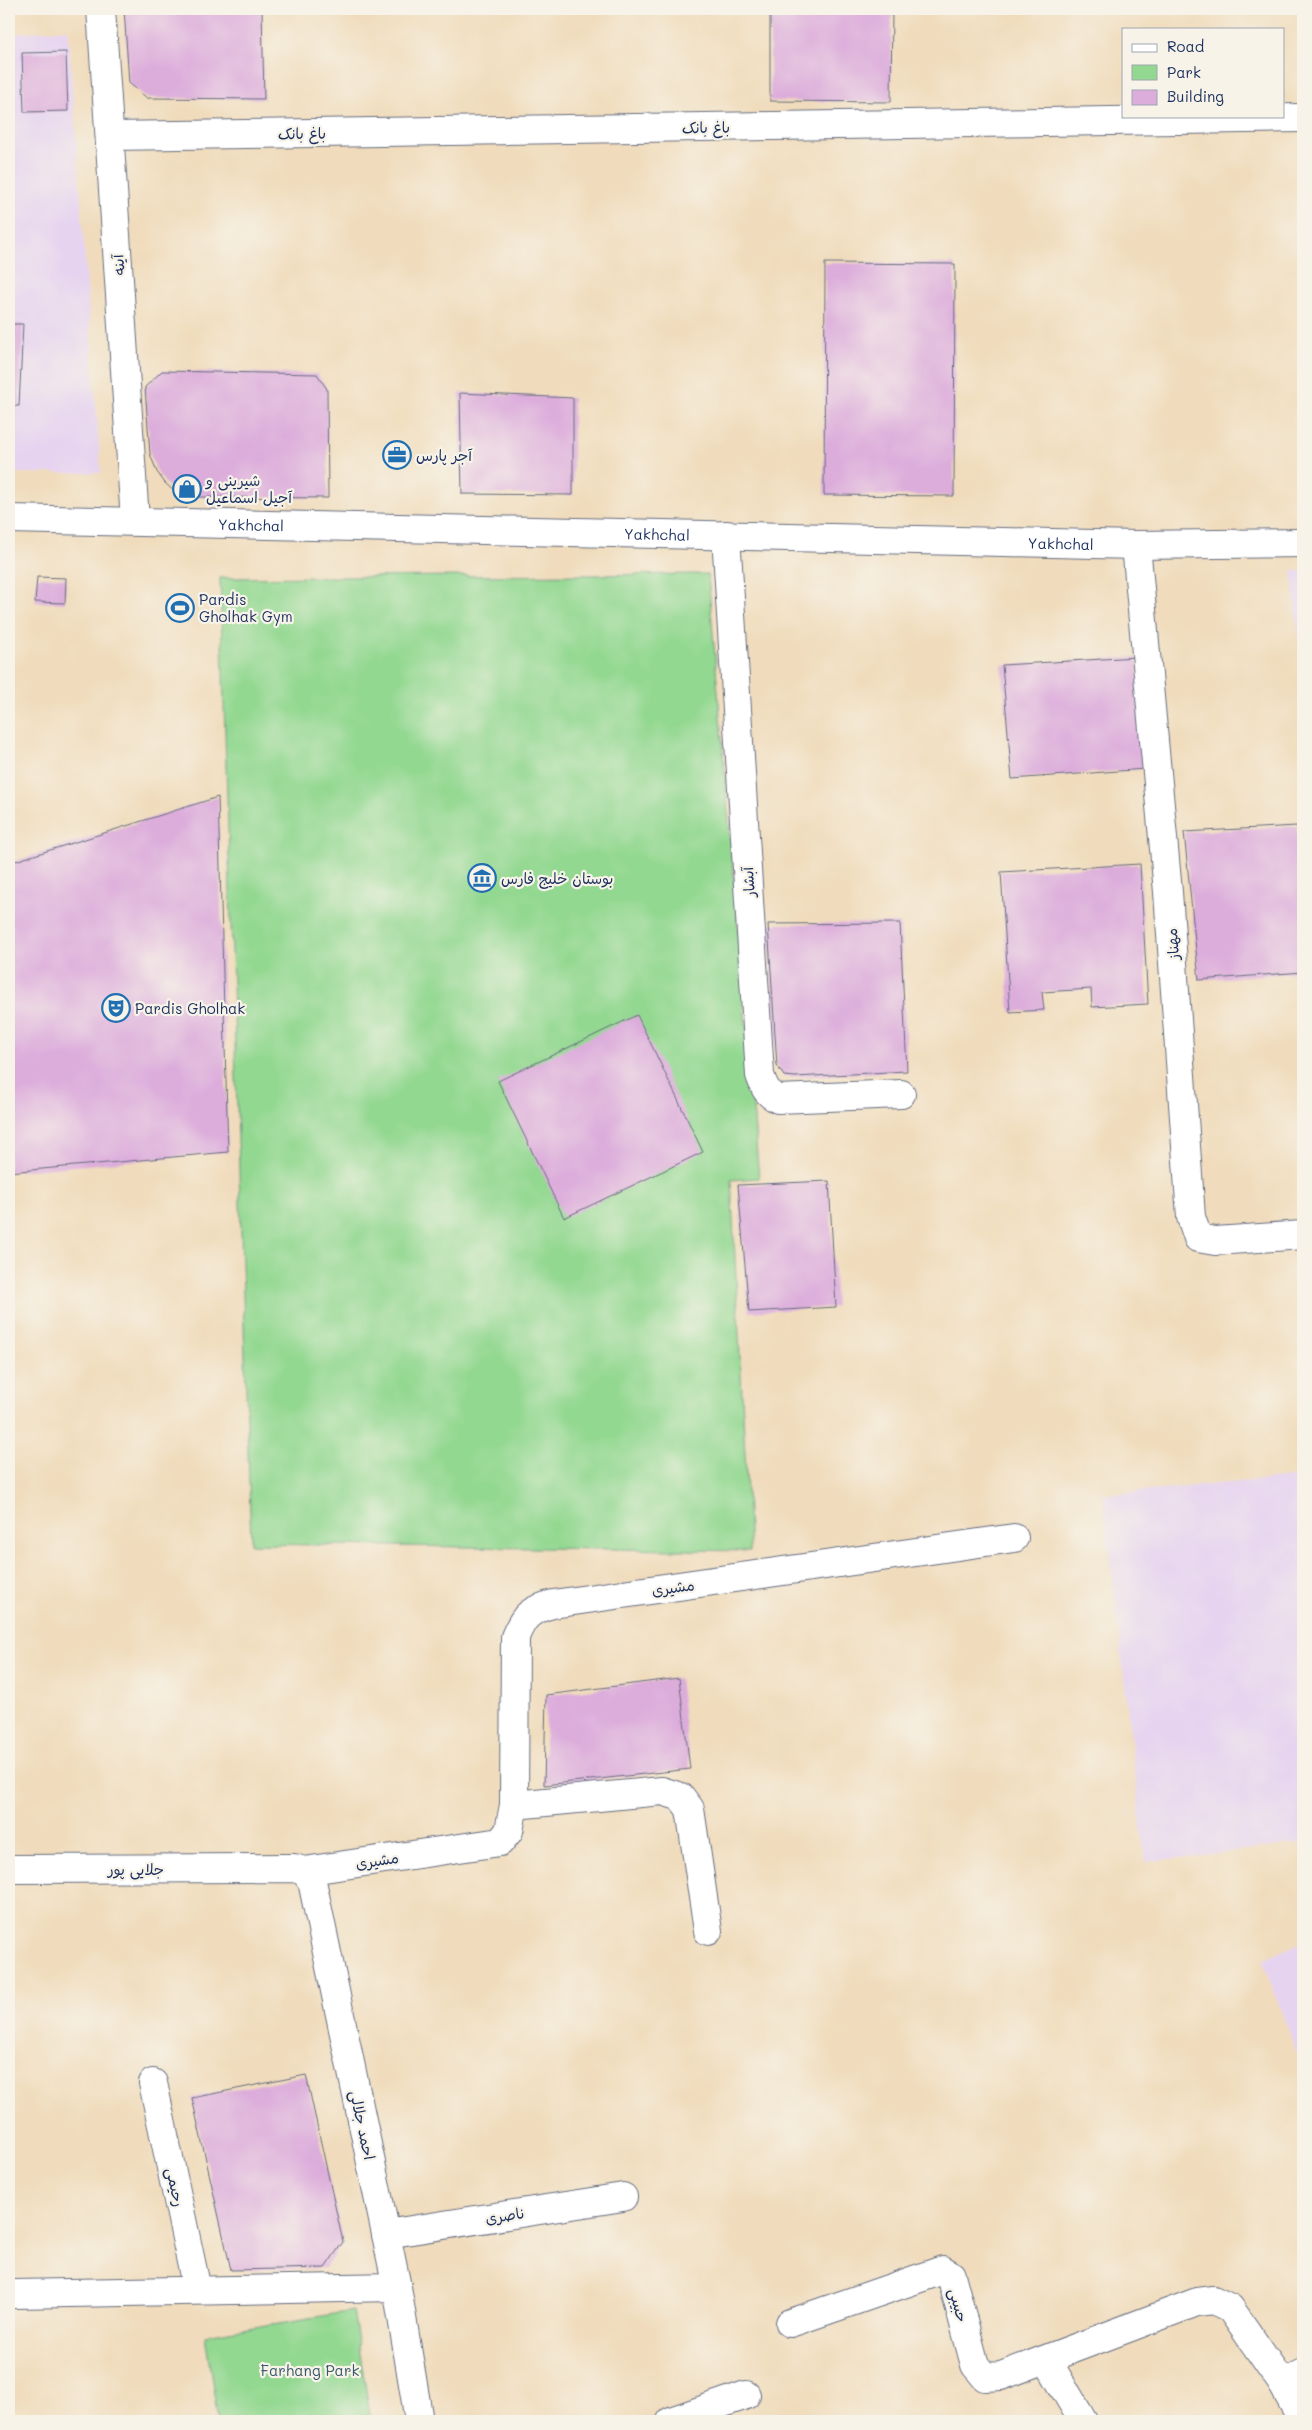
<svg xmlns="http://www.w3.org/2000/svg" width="1312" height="2430" font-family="Mali,'Playpen Sans Arabic',sans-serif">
  <rect width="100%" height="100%" fill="#f7f3e8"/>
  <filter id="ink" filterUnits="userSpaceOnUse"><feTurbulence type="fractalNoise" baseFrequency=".02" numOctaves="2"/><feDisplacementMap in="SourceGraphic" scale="10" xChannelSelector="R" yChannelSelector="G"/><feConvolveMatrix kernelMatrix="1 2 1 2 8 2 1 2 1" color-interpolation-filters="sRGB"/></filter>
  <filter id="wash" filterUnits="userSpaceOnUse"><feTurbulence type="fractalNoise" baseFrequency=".0096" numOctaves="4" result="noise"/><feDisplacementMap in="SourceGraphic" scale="20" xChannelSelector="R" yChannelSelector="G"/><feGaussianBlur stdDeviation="1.12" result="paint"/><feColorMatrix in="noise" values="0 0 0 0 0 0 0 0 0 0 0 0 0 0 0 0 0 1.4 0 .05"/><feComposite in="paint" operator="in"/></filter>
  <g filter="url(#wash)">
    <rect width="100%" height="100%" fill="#f0dcbc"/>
    <path fill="#e6d3f0" d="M68 29 101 473H9V34Z
      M1292 571H1303V680Z
      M1303 1476V1843L1145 1862 1103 1495Z
      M1303 1942V2070L1262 1959Z"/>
    <path fill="#93d891" stroke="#578478" d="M708 574 759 1178 731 1180 750 1551 251 1544 220 578Z
      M353 2311 371 2421H218L205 2335Z"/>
    <g id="blocks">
      <path fill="#dcacdb" d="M124 9H262L264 99 147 98 129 83Z
        M770 9H892L891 102 770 101Z
        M66 52 68 111 24 112 22 53Z
        M825 263 955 264 954 496 824 495Z
        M9 324H23L19 406H9Z
        M162 371 317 374 327 389 328 498 197 497 176 493 165 483 157 472 150 454 145 387Z
        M460 393 573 398V495L462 494Z
        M37 577 66 578 65 603 35 602Z
        M1137 657 1145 769 1012 779 1002 665Z
        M218 797 228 1152 9 1172V863Z
        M1297 826 1303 894V972L1199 980 1184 832Z
        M1140 864 1148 1004 1092 1007 1091 989 1042 992 1044 1010 1010 1012 1001 872Z
        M900 923 907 1071 795 1077 784 1076 777 1066 768 924Z
        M637 1015 703 1152 564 1218 498 1081Z
        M829 1181 836 1307 749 1312 738 1185Z
        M679 1678 690 1769 544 1785 546 1695Z
        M306 2075 343 2242 325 2268 231 2270 192 2098Z"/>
    </g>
  </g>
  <g filter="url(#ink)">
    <use href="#blocks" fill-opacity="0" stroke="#666c7f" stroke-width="1"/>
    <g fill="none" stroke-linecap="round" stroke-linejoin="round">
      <defs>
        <g id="minor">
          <path d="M101 9 135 521"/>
          <path d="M110 136 1303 118"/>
          <path id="s1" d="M9 519 1136 545 1303 543"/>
          <path d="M726 535 760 1075C764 1087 767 1094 778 1099L901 1094"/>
          <path d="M1136 545 1168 892 1191 1217 1198 1238 1215 1241 1303 1235"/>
          <path d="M514 1805 662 1791 681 1797 690 1809 708 1931"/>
          <path d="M9 1869 294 1868 304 1871 312 1881 397 2287 419 2421"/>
          <path d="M304 1871 500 1842 509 1831 514 1805 515 1637C524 1615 530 1610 553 1604L1014 1538"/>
          <path d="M153 2083 197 2290"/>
          <path d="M386 2234 623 2197"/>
          <path d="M14 2294 397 2287"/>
          <path d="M790 2323 943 2270 951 2275 975 2365 985 2377 1001 2376 1197 2302 1213 2300 1230 2308 1282 2383 1303 2421"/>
          <path d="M1047 2360 1083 2421"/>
          <path d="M1282 2383 1303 2373"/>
          <path d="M671 2421 746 2395"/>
        </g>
      </defs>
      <use href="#minor" stroke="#666c7f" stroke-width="30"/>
      <use href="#minor" stroke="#fff" stroke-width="28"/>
    </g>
  </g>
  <defs>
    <symbol id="office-ring" viewBox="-11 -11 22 22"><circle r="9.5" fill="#f7f3e8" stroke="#1f6fb2" stroke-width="1.5"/><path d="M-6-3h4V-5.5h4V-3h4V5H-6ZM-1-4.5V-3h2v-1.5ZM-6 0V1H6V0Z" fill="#1f6fb2"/></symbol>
    <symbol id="shop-ring" viewBox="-11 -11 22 22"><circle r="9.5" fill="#f7f3e8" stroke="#1f6fb2" stroke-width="1.5"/><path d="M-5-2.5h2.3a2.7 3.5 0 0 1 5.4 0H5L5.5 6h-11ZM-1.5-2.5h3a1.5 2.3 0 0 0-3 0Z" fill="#1f6fb2"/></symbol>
    <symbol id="stadium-ring" viewBox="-11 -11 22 22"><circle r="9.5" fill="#f7f3e8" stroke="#1f6fb2" stroke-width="1.5"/><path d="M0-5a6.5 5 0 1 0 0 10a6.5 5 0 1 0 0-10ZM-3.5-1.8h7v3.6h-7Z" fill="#1f6fb2"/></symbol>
    <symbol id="museum-ring" viewBox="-11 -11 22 22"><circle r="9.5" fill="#f7f3e8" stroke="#1f6fb2" stroke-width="1.5"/><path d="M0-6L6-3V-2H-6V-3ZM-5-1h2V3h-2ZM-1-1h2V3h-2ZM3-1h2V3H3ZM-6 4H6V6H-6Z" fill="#1f6fb2"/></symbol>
    <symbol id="theatre-ring" viewBox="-11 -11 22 22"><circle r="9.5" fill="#f7f3e8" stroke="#1f6fb2" stroke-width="1.5"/><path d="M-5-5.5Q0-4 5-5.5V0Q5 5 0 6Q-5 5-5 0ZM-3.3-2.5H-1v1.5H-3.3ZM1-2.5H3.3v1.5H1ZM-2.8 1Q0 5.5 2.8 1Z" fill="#1f6fb2"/></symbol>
  </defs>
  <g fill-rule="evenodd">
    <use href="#office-ring" x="381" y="439" width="32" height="32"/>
    <use href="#shop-ring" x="171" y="473" width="32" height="32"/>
    <use href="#stadium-ring" x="164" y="592" width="32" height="32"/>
    <use href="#museum-ring" x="466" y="862" width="32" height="32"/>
    <use href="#theatre-ring" x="100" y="992" width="32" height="32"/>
  </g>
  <g text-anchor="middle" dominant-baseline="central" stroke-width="4.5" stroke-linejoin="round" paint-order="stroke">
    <g font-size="15" fill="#1b2f5e" stroke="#f7f3e8">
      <text transform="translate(706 127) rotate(-1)">باغ بانک</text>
      <text transform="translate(302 133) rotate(-1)">باغ بانک</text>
      <text transform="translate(118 265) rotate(-94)">آینه</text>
      <text stroke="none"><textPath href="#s1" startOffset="242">Yakhchal</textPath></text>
      <text stroke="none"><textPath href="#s1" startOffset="648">Yakhchal</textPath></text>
      <text stroke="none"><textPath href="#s1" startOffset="1052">Yakhchal</textPath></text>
      <text transform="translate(748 882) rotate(-94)">آبشار</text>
      <text transform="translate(1172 944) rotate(-94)">مهناز</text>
      <text transform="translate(673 1587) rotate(-8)">مشیری</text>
      <text transform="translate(377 1860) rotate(-9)">مشیری</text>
      <text x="136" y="1869">جلایی پور</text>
      <text transform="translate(363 2125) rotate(78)">احمد جلالی</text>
      <text transform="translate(176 2187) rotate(78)">رحیمی</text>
      <text transform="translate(505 2215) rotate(-9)">ناصری</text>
      <text transform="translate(959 2305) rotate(75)">حبیبی</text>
    </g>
    <g font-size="15" fill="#1b2f5e" stroke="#f7f3e8" text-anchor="start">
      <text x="416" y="455">آجر پارس</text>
      <text x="206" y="480">شیرینی و<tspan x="206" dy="17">آجیل اسماعيل</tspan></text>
      <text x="199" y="599">Pardis<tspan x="199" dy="17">Gholhak Gym</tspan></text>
      <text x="501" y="878">بوستان خلیج فارس</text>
      <text x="135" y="1008">Pardis Gholhak</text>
    </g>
    <g font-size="15" fill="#39596b" stroke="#f7f3e8">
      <text x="310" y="2370">Farhang Park</text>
    </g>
  </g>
  <rect width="1312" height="2430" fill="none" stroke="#f7f3e8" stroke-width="30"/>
  <rect x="1122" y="28" width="162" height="90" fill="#f7f3e8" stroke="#9fa5b1"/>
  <rect x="1132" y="44" width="25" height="8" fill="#ffffff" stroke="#9fa5b1"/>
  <text x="1167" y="52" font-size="15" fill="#1b2f5e">Road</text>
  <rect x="1132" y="65" width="25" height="15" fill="#93d891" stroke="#9fa5b1"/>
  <text x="1167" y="78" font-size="15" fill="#1b2f5e">Park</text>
  <rect x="1132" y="90" width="25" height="15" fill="#dcacdb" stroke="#9fa5b1"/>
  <text x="1167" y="102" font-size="15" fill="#1b2f5e">Building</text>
</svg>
